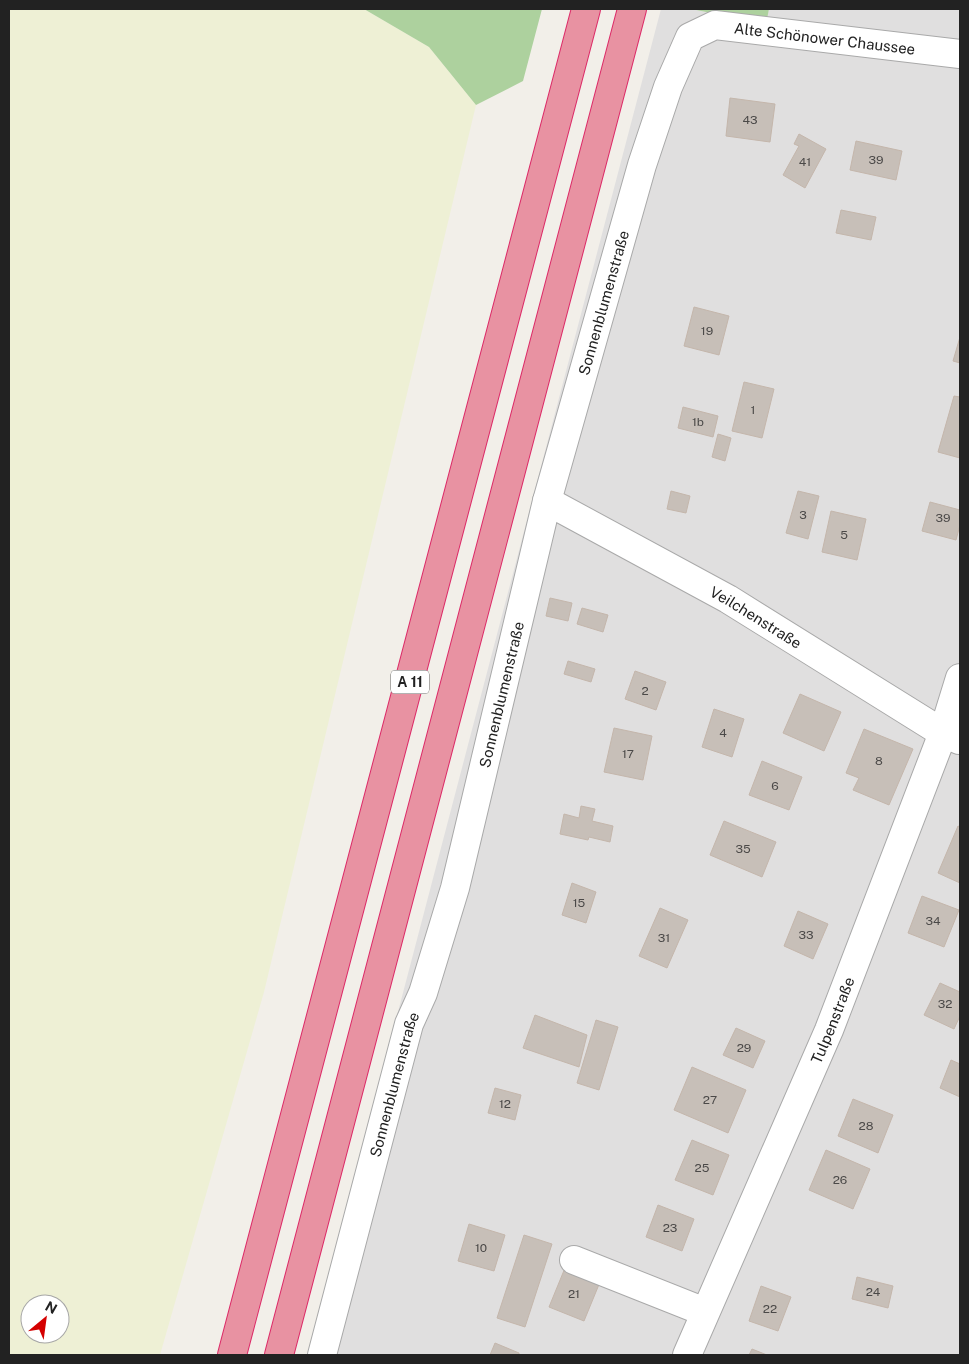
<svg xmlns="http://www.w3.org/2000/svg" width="969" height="1364" font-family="'Public Sans',sans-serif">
  <rect width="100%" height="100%" fill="#f2efe9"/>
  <path fill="#e0dfdf" d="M661 9H691L765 24 769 9H960V1355H308Z"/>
  <path fill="#eef0d5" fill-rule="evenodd" d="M9 9H364L429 47 476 105 264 992 160 1355H9ZM30 1304H60V1334H30Z"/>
  <path fill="#add19e" d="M364 9H542L523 81 476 105 429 47Z
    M691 9H769L766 24Z"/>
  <path fill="#c7bfb8" stroke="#c4b6ab" d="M730 98 775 104 770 142 726 136Z
    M799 134 826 149 805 188 783 175 799 146 794 144Z
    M856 141 902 151 896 180 850 170Z
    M841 210 876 217 871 240 836 233Z
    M694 307 729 316 719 355 684 346Z
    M960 337V363L953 361Z
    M744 382 774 389 762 438 732 431Z
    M954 396 960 397V458L938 452Z
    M683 407 718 416 713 437 678 428Z
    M718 434 731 438 725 461 712 457Z
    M671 491 690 496 686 513 667 509Z
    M798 491 819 496 808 539 786 533Z
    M930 502 960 510V525L956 540 922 531Z
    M831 511 866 519 857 560 822 552Z
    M550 598 572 603 568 621 546 616Z
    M582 608 608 615 603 632 577 624Z
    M568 661 595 669 591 682 564 674Z
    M635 671 666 682 656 710 625 699Z
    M800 694 841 712 824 751 783 733Z
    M714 709 744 719 732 757 702 747Z
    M614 728 652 736 643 780 604 772Z
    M864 729 913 749 889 805 853 790 859 778 846 773Z
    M762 761 802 777 789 810 749 795Z
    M581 806 595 809 592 821 613 826 610 842 589 837 588 840 560 834 564 814 579 818Z
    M724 821 776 842 762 877 710 855Z
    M958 826 960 827V883L938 873Z
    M572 883 596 892 586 923 562 915Z
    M922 896 959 910 944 947 908 933Z
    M660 908 688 920 667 968 639 956Z
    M798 911 828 924 813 959 784 946Z
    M940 983 960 992V1016L954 1029 924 1015Z
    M535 1015 587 1035 579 1067 523 1048Z
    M596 1020 618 1027 599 1090 577 1083Z
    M736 1028 765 1041 753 1068 723 1055Z
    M951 1060 960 1064V1097L940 1088Z
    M692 1067 746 1090 728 1133 674 1110Z
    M495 1088 521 1095 515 1120 488 1113Z
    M853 1099 893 1115 878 1153 838 1136Z
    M692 1140 729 1155 713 1195 675 1180Z
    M826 1150 870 1169 853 1209 809 1190Z
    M658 1205 694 1219 682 1251 646 1237Z
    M469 1224 505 1235 494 1271 458 1261Z
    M524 1235 552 1244 525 1327 497 1318Z
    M565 1268 600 1282 584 1321 549 1307Z
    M857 1277 893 1286 888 1308 852 1299Z
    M761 1286 791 1297 778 1331 749 1321Z
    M495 1343 519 1353V1355H490Z
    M752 1349 767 1355H749Z"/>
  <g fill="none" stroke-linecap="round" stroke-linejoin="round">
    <defs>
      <g id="minor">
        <path id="s1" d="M547 501 728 599 943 733 959 740"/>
        <path d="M574 1260 705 1312"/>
        <path id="s2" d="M322 1355 409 1024 423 993 455 888 547 501 642 165 668 87 690 37 715 25 960 54"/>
        <path id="s3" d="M687 1355 829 1030 943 733 960 678"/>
      </g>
      <path id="highway" d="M232 1355 586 9
        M279 1355 632 9"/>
    </defs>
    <use href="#minor" stroke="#a9a9a9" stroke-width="30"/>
    <use href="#highway" stroke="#dc2a67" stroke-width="30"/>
    <use href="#minor" stroke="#fff" stroke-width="28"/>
    <use href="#highway" stroke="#e892a2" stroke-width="28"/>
  </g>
  <g text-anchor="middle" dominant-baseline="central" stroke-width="4" stroke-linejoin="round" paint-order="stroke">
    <g font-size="12" fill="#4b4948">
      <text x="750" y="120">43</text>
      <text x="876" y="160">39</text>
      <text x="805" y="162">41</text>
      <text x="707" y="331">19</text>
      <text x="753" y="410">1</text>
      <text x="698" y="422">1b</text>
      <text x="803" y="515">3</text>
      <text x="943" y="518">39</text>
      <text x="844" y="535">5</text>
      <text x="645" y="691">2</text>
      <text x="723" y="733">4</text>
      <text x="628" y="754">17</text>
      <text x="879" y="761">8</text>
      <text x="775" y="786">6</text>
      <text x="743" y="849">35</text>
      <text x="579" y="903">15</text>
      <text x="933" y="921">34</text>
      <text x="806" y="935">33</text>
      <text x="664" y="938">31</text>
      <text x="945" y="1004">32</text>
      <text x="744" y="1048">29</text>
      <text x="710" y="1100">27</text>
      <text x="505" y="1104">12</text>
      <text x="866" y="1126">28</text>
      <text x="702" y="1168">25</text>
      <text x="840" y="1180">26</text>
      <text x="670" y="1228">23</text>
      <text x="481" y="1248">10</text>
      <text x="873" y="1292">24</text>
      <text x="574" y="1294">21</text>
      <text x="770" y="1309">22</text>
    </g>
    <rect fill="#fff" stroke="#646464" stroke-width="1" x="391" y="670.5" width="38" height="23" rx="4"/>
    <g font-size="14" font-weight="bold" fill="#222">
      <text x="410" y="682">A 11</text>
    </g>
    <g font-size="15" fill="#222" stroke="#fff">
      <text stroke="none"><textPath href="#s2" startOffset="1508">Alte Schönower Chaussee</textPath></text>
      <text stroke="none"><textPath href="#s2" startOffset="1090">Sonnenblumenstraße</textPath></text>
      <text stroke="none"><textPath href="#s1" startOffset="239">Veilchenstraße</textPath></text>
      <text stroke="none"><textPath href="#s2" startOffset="685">Sonnenblumenstraße</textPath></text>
      <text stroke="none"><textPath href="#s3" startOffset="365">Tulpenstraße</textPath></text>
      <text stroke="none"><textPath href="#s2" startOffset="280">Sonnenblumenstraße</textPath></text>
    </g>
  </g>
  <rect width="969" height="1364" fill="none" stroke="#222222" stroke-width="20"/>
  <g transform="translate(45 1319) rotate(29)"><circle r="24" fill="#ffffff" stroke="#a7a7a7"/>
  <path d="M0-4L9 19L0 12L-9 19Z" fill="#d40000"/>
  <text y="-8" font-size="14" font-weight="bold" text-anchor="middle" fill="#222222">N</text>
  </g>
</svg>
